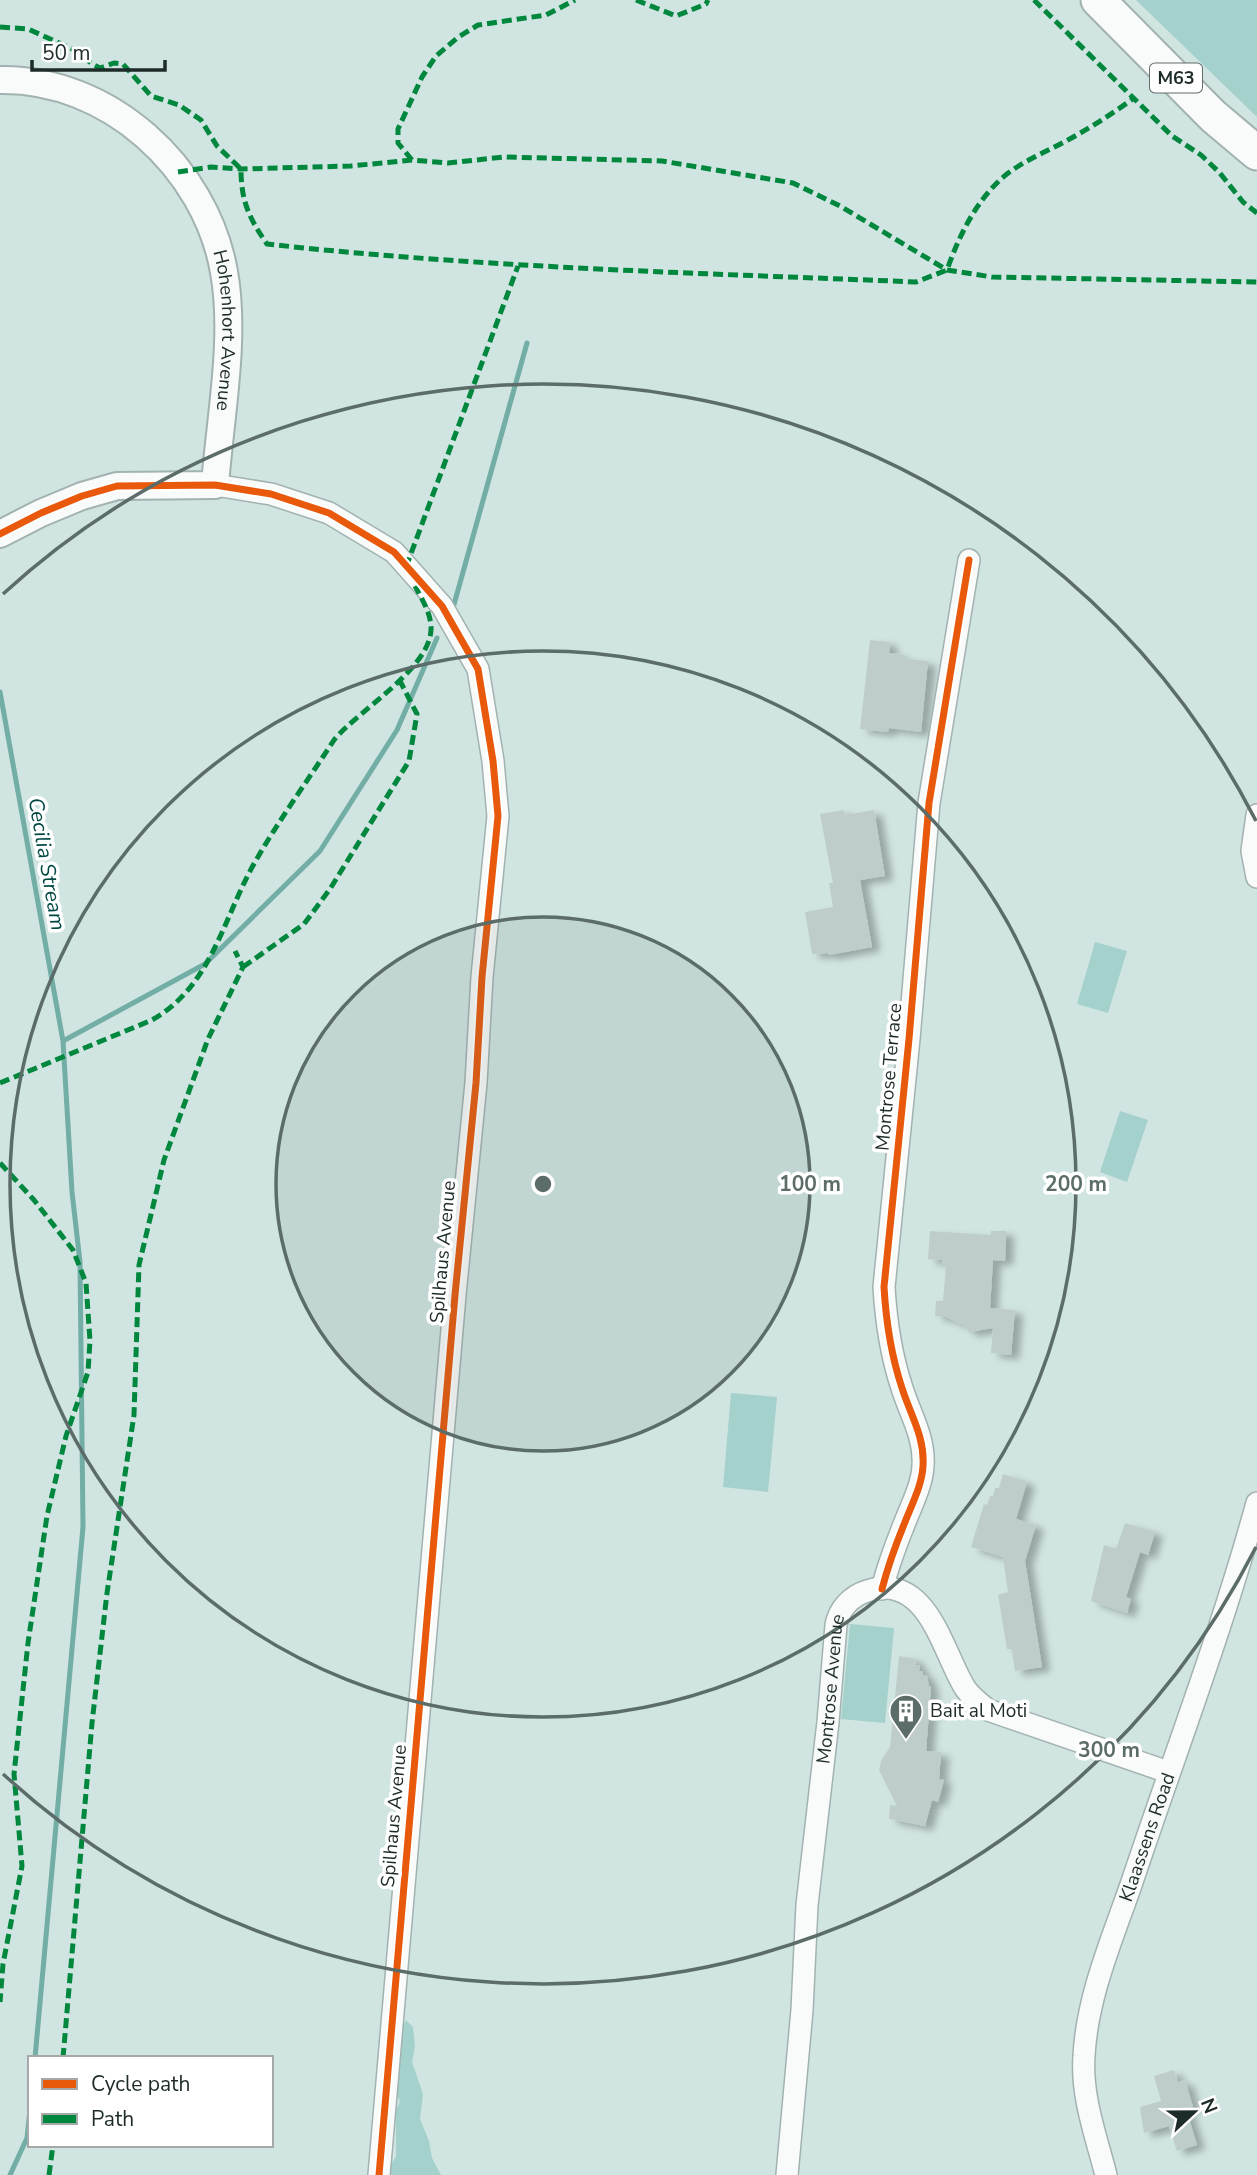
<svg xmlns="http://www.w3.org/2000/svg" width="1257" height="2175" font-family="'Nunito Sans',sans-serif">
  <defs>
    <filter id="shadow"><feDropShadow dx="8" dy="4.5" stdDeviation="3.5" flood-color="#0004"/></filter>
  </defs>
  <rect width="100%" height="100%" fill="#d0e4e1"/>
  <path fill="#a5d1cc" d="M1136 0H1257V117Z
    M1095 942 1127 951 1108 1013 1077 1004Z
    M1120 1111 1148 1120 1127 1182 1100 1172Z
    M731 1393 777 1397 768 1492 723 1487Z
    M850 1624 894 1628 885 1723 841 1719Z
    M406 2020 413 2027 415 2046 412 2062 423 2094 420 2119 429 2141 432 2158 441 2175H386L388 2168 396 2157V2109L400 2102 393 2084 400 2031Z"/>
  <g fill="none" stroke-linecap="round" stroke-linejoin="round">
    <path stroke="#72ada6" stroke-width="5" d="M453 608 527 343
      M0 692 63 1041
      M35 2058 83 1527 80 1262 72 1192 63 1041 205 964 320 851 397 730 437 638
      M10 2175 27 2138 30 2110"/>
  </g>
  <path fill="#becdcb" filter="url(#shadow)" d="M870 640 890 642 889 653 901 654 900 658 928 661 921 732 889 728 888 732 860 729Z
    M844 810 845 815 874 810 885 876 860 880 872 947 829 955 828 953 812 954 805 912 833 907 829 883H833L820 814Z
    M930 1231 991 1235V1231H1006L1005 1261 993 1260 990 1308 1015 1310 1011 1355 991 1353 993 1328 969 1332 964 1325 946 1317 935 1316 936 1301H943L946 1266H942V1260L928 1259Z
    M1003 1474 1027 1482 1016 1519 1036 1525 1025 1561 1042 1667 1015 1671 1012 1649H1007L998 1595 1008 1592 1003 1557 971 1547 984 1504 987 1505 990 1496H993L995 1488H999Z
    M1125 1523 1155 1532 1148 1555 1140 1552 1126 1597 1131 1599 1127 1613 1091 1601 1104 1545 1116 1549Z
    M899 1656 916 1659V1665H920L919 1671H923V1675L927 1676 929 1686H931L926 1751 941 1752 939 1779 944 1780 938 1802 932 1800 925 1826 889 1819 890 1805 897 1806 879 1770 881 1761 890 1747Z
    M1174 2070 1178 2082 1185 2080 1193 2107 1186 2109 1197 2145 1177 2151 1169 2126 1144 2133 1140 2107 1161 2101 1154 2076Z"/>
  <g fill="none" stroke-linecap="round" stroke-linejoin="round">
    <defs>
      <g id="minor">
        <path d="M215 485 271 494 329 513 394 552 442 606 478 669 493 761 498 816 482 977 476 1083 455 1295 379 2175"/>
        <path d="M1257 815 1252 851 1257 877"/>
        <path d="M882 1589C888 1566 896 1544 905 1522 912 1504 922 1485 923 1466 925 1437 910 1414 902 1388 891 1355 886 1321 884 1287L909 1039 929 803 969 560"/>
        <path id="s1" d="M787 2175 802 2010 807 1905 828 1722 836 1625C839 1609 851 1596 867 1591 928 1572 942 1651 965 1688 971 1697 979 1703 988 1710L1168 1772"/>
        <path id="s2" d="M1106 2175C1096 2136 1081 2096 1084 2056 1087 1996 1113 1937 1132 1882 1174 1756 1222 1631 1257 1503"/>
      </g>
      <g id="tertiary">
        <path id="s3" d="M0 80C108 78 206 167 224 272 236 338 220 418 215 485L117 486 82 496 41 513 0 534"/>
      </g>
      <path id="primary" d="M1098 0 1213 116 1257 153"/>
    </defs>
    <use href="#minor" stroke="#a2b2b0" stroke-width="24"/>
    <use href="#tertiary" stroke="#a2b2b0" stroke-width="30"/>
    <use href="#primary" stroke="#a2b2b0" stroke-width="37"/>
    <use href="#minor" stroke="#f8fbfa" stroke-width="21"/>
    <use href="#tertiary" stroke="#f8fbfa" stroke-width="26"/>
    <use href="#primary" stroke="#f8fbfa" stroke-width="33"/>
    <path stroke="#00873e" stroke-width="5" stroke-dasharray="10 5" stroke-linecap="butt" d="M636 0 676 16 706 4 708 0
      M1034 0 1172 136 1201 155 1219 172 1243 202 1257 213
      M0 27 28 29 79 52 92 64 100 68 114 63 123 64 151 96 179 105 201 120 217 146 241 169C241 201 249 218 267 244 483 268 700 273 916 282L947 270C959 236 975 203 1001 179 1020 162 1044 153 1066 141 1090 128 1112 114 1134 98
      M412 160 398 143V129L422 77 436 56 457 38 478 25 546 15 575 0
      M178 172 211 167 241 169 351 166 412 160 448 163 504 157 662 161 793 183 840 206 947 270 992 277 1257 282
      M406 567 518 266
      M243 967 304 924 330 889 409 761 417 714 400 681
      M0 1083 152 1020C212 986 223 918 255 862 279 820 308 780 334 740 357 711 434 667 431 626 430 612 422 599 415 586
      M0 1163 34 1200 73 1250 86 1283 90 1341 88 1372 66 1436 47 1516 28 1643 14 1774 22 1866 3 1964 0 2002
      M63 2058 92 1723 107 1593 134 1415 139 1265 164 1160 208 1039 243 967 235 951
      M49 2175 53 2145"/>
    <defs>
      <path id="cycleway" d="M0 534 41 513 82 496 117 486 215 485 271 494 329 513 394 552 442 606 478 669 493 761 498 816 482 977 476 1083 455 1295 379 2175
        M882 1589C888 1566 896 1544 905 1522 912 1504 922 1485 923 1466 925 1437 910 1414 902 1388 891 1355 886 1321 884 1287L909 1039 929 803 969 560"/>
    </defs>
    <use href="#cycleway" stroke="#fff" stroke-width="11"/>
    <use href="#cycleway" stroke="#e8590c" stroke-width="7"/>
  </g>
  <circle cx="543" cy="1184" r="267" fill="#5c6c69" fill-opacity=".12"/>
  <g fill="none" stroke="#5c6c69" stroke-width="3.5">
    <circle cx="543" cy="1184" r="267"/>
    <circle cx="543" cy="1184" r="533"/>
    <path d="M1256 1547A800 800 0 0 1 3 1774M3 594A800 800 0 0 1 1256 821"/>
  </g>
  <defs>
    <symbol id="building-pin" viewBox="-11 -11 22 30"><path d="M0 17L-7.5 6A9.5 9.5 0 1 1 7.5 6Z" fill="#5c6c69" stroke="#fff"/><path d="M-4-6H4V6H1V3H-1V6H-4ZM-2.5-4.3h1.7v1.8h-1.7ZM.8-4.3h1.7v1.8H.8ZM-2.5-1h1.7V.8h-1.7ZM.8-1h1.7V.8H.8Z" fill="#fff"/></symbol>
  </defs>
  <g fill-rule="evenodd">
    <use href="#building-pin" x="887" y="1692" width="38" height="52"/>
  </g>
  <g text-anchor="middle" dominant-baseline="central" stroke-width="7" stroke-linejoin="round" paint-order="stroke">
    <rect fill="#fff" stroke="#616b69" stroke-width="2" x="1150" y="63.5" width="52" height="29" rx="5"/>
    <g font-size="18" font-weight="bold" fill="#1d2b29">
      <text x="1176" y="78">M63</text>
    </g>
    <g font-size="19" fill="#1d2b29" stroke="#fff">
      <text stroke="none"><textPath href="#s3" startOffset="378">Hohenhort Avenue</textPath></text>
      <text transform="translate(889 1077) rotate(-85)">Montrose Terrace</text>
      <text transform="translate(443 1252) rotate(-85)">Spilhaus Avenue</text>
      <text stroke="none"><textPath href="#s1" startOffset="488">Montrose Avenue</textPath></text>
      <text transform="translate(394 1816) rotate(-85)">Spilhaus Avenue</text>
      <text stroke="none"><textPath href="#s2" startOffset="350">Klaassens Road</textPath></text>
    </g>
    <g font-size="19" fill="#1d2b29" stroke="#fff" text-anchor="start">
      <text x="930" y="1711">Bait al Moti</text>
    </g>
    <g font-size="21" font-style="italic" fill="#024944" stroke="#fff">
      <text transform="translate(47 864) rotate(80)">Cecilia Stream</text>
    </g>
  </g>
  <circle cx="543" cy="1184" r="10" fill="#5c6c69" stroke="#fff" stroke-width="3.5"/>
  <g font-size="21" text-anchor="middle" font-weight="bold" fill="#5c6c69" stroke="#fff" stroke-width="7" stroke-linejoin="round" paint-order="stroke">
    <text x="810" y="1191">100 m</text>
    <text x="1076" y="1191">200 m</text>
    <text x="1109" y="1757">300 m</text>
  </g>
  <rect x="28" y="2056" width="245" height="91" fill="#ffffff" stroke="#a5aaa9" stroke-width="2"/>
  <rect x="42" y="2079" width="35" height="10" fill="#e8590c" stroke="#a5aaa9" stroke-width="2"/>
  <text x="91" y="2091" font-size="21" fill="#1d2b29">Cycle path</text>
  <rect x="42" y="2114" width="35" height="10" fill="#00873e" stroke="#a5aaa9" stroke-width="2"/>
  <text x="91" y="2126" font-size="21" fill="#1d2b29">Path</text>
  <g transform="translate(1194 2112) rotate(68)" stroke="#ffffff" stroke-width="5" paint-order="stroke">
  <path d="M0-5L12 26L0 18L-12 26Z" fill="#1d2b29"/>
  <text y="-10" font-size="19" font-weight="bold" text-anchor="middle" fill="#1d2b29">N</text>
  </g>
  <path d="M32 60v10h133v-10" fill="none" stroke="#1d2b29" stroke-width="3.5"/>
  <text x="42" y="60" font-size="21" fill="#1d2b29" stroke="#ffffff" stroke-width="5" paint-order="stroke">50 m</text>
</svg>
